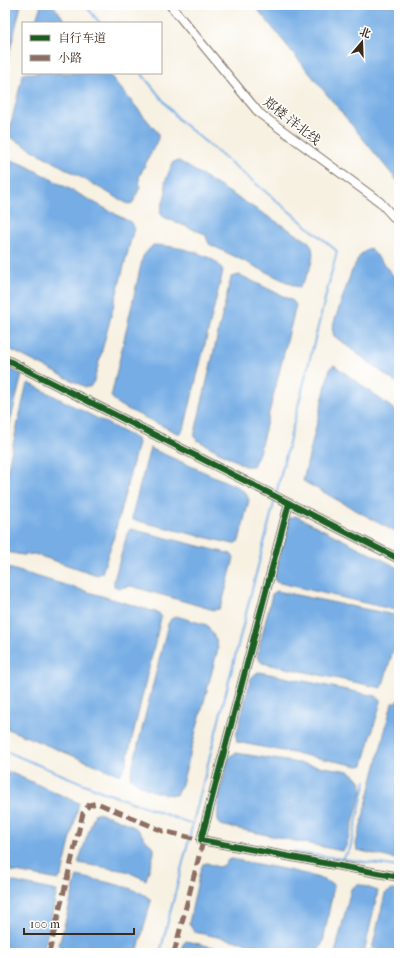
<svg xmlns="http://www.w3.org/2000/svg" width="404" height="958" font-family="'IM FELL French Canon','Noto Serif SC',serif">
  <rect width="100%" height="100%" fill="#fff"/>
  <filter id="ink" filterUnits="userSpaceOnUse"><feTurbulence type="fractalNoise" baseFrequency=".025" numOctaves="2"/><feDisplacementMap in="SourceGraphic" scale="8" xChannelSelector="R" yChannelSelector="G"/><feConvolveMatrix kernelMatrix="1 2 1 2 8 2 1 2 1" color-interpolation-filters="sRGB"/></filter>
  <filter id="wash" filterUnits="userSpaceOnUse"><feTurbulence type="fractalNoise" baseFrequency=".012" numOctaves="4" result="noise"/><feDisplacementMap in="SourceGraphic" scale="16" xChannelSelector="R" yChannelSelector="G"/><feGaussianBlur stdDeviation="0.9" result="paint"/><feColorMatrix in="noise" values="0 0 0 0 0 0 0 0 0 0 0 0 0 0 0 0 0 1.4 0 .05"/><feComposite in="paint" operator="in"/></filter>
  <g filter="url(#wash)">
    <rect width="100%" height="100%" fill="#f7f1e2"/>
    <path fill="#76ade5" stroke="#586c82" d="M5 5H21L5 71Z
      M41 5H53L67 23H35Z
      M254 5H399V183Z
      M23 73H108L158 133V139L139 177 140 187 133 203 128 204 8 136Z
      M5 158 25 165 132 223 134 228 94 381 90 387H85L5 347Z
      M179 161 309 242C319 255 307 276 299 288L209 244 205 234 163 217 160 212 166 192 165 182 173 162Z
      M153 245C170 245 217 253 223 271L185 425 181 433H177L119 405 111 397 143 256Z
      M370 248 399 282V385L334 336 332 328 351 273 360 255Z
      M240 275 293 301 296 305 259 453 253 466H245L197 440 194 437 231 277Z
      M334 365 399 413V534L303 481 330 368Z
      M5 366 22 375 5 442Z
      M29 383 137 439 138 443 113 540 102 573 97 575 34 554 23 555 5 552V480L26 387Z
      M150 448 238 487 246 493 249 500 239 541 233 544 133 520 132 515Z
      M296 516 399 568V611L276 582 274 578 288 518Z
      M131 529 231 554 234 558 222 604 219 609 214 610 131 586 119 588 114 586V580L128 531Z
      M5 567 159 613 161 618 126 764 120 775 5 728Z
      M277 591 399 616V630L382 688 262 663 257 657 272 594Z
      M176 616 207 625 216 639 218 649 182 784 176 795C162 796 138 787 130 777L168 624 171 619Z
      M260 672 376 696 380 699V705L363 765 359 766 237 742 236 736 251 678 255 674Z
      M399 700V860L357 850 356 844 392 703Z
      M236 753 349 771C358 777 362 780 362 791L346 847 342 851 220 825C212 811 225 776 228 760L230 756Z
      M5 770 79 803 62 875 58 880 5 870Z
      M95 813C103 813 133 824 139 831 145 838 145 841 154 847V853L146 880 126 871 78 863Z
      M232 859C258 865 314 872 334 885L323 942 317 953 274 949 194 932 189 923 200 871 203 864 207 863 218 867 224 865 228 860Z
      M77 876C94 880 143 887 151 901L137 953H57Z
      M5 880 57 891 43 953H5Z
      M358 884 378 891 364 953H335L351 889Z
      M392 890 399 891V953H371L385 894Z
      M186 941 240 953H180L183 944Z"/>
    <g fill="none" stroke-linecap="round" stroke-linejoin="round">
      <path stroke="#76ade5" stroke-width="2" d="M85 5 100 23
        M141 73 179 120 337 251 276 494
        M5 751 101 791 192 824
        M294 852 399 867
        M343 858 350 849 366 781
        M160 953 275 499"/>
    </g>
  </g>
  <g filter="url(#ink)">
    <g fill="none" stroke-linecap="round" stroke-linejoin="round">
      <defs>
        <path id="minor" d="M170 5 259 113 380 202 399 223
          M5 359 399 559
          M289 503 201 840 399 877"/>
      </defs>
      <use href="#minor" stroke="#7d7063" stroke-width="10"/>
      <use href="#minor" stroke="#fff" stroke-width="8"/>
      <path stroke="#8d6e63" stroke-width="5" stroke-dasharray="10 5" stroke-linecap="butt" d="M49 953 83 813 89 805 97 803 163 831 201 840
        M174 953 203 841"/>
      <defs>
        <path id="cycleway" d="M5 359 399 559
          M289 503 201 840 399 877"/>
      </defs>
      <use href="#cycleway" stroke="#fff" stroke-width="8"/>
      <use href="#cycleway" stroke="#1b5e20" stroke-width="6"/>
    </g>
  </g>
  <g text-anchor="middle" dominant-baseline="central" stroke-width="3" stroke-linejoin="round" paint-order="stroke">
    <g font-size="13" fill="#3b2a1e" stroke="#fff">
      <text transform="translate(292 121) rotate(38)">郑楼-洋北线</text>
    </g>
  </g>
  <rect width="404" height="958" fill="none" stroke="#fff" stroke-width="20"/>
  <rect x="22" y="22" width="140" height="52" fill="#ffffff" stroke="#b1aaa5"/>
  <rect x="30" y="35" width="20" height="6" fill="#1b5e20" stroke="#b1aaa5"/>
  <text x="58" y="42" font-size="12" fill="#3b2a1e">自行车道</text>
  <rect x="30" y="55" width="20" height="6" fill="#8d6e63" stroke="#b1aaa5"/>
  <text x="58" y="62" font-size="12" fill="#3b2a1e">小路</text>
  <g transform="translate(362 42) rotate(19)" stroke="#ffffff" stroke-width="3" paint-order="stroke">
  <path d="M0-3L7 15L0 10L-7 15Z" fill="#3b2a1e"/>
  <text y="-6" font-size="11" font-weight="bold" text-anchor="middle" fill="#3b2a1e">北</text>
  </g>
  <path d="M24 928v6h110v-6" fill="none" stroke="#3b2a1e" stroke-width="2"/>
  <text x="30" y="928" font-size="12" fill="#3b2a1e" stroke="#ffffff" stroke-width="3" paint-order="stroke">100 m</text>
</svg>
